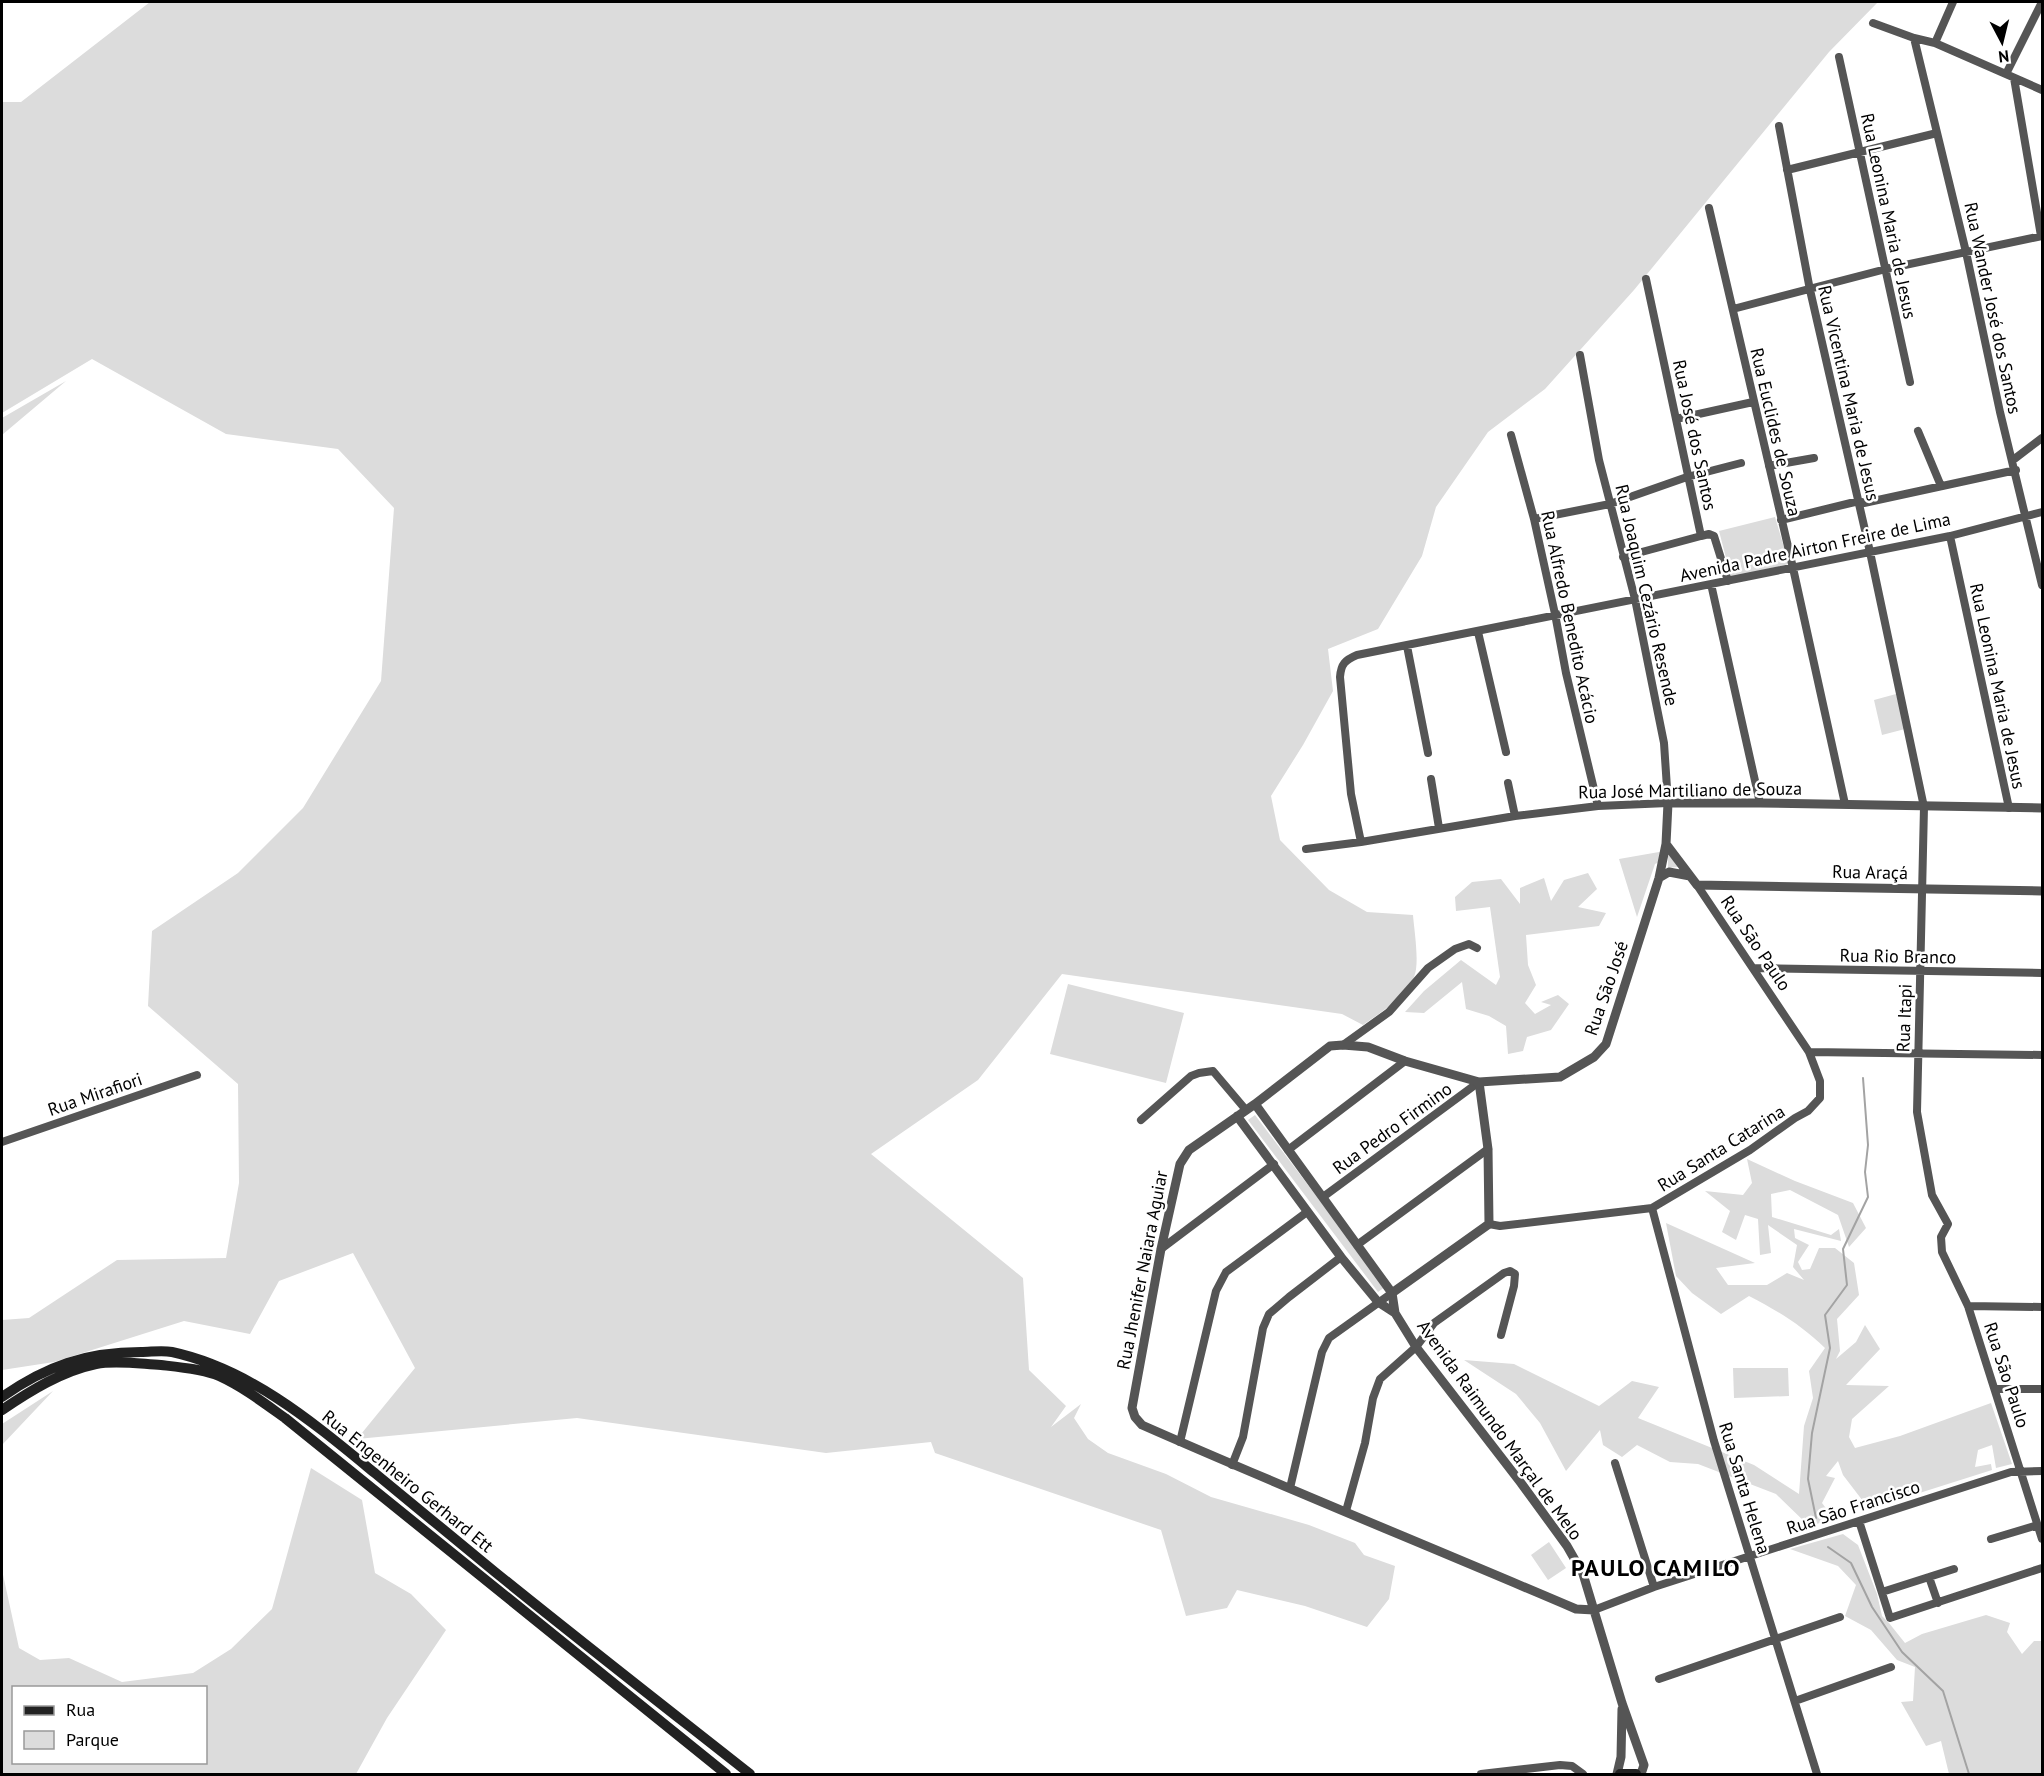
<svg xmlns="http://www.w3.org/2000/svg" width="2044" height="1776" font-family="'PT Sans',sans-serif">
  <rect width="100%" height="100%" fill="#fff"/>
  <path fill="#dcdcdc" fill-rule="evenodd" d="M150 2H1878L1829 52 1634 290 1545 389 1488 432 1436 507 1422 556 1378 629 1328 649 1333 691 1303 745 1271 796 1280 840 1329 890 1367 912 1413 915C1414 929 1420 964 1414 977 1405 998 1381 1012 1363 1025L1342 1014 1062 974 978 1080 871 1154 1023 1278 1029 1370 1066 1406 1051 1427 1081 1404 1074 1418 1088 1439 1108 1453 1166 1474 1211 1497 1309 1525 1355 1543 1364 1555 1395 1566 1389 1599 1367 1627 1305 1606 1237 1590 1227 1608 1186 1616 1161 1530 935 1453 931 1442 826 1453 577 1418 357 1439 415 1368 353 1253 279 1281 250 1334 184 1321 54 1362 2 1370V1320L29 1318 117 1260 226 1258 239 1183 238 1084 148 1006 152 931 238 873 303 808 381 681 394 508 338 449 226 434 92 359 2 413V102H21Z
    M66 381 2 435V418Z
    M1775 517 1789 564 1731 577 1719 531Z
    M1896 694 1905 729 1882 735 1874 700Z
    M1659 852 1670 856 1678 867 1668 868V858L1655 864 1637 917 1619 859Z
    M1588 873 1597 889 1578 907 1606 913 1599 926 1526 935 1528 965 1536 985 1525 1003 1535 1014 1551 1005 1541 1002 1558 995 1569 1004 1551 1030 1527 1037 1523 1051 1508 1054 1506 1026 1489 1016 1466 1009 1462 982 1424 1013 1405 1012 1424 991 1461 960 1496 985 1500 977 1490 907 1456 911 1455 897 1472 882 1501 879 1520 904V888L1544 878 1551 901 1564 880Z
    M1068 984 1184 1013 1166 1083 1050 1054Z
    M1255 1115 1385 1287 1378 1292 1248 1120Z
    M1747 1159 1795 1181 1853 1203 1866 1228 1849 1247 1838 1215 1790 1190 1771 1194 1772 1217 1831 1235 1839 1229 1841 1241 1794 1229 1795 1238 1809 1245 1798 1262 1802 1270 1810 1269 1819 1248H1835L1854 1263 1859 1295 1837 1319 1840 1351 1836 1359 1856 1342 1865 1325 1880 1349 1846 1385 1889 1386 1852 1419 1849 1437 1855 1448 1900 1436 1991 1403 2012 1464 1996 1468 1992 1445 1978 1450 1975 1467 1991 1464 1992 1470 1869 1509 1843 1475 1838 1461 1826 1476 1835 1478 1822 1503 1834 1519 1809 1526 1776 1494 1698 1464 1670 1462 1637 1445 1622 1457 1603 1445 1600 1430 1566 1471 1540 1423 1516 1394 1464 1360 1514 1364 1599 1406 1632 1381 1659 1387 1638 1418 1754 1465 1799 1494 1804 1426 1813 1398 1809 1371 1825 1348C1801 1325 1778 1311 1749 1296L1721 1314 1692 1293 1676 1276 1666 1223 1755 1263 1716 1268 1728 1285H1767L1787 1273 1804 1280 1793 1267 1797 1245 1768 1225 1771 1253 1760 1255 1758 1219 1745 1215 1736 1240 1722 1232 1730 1211 1705 1191 1743 1195 1752 1183Z
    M1733 1368H1788L1789 1396 1734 1398Z
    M53 1391 2 1445V1424Z
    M311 1468 362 1500 375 1573 411 1594 446 1630 387 1718 356 1774H2V1570L19 1648 40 1660 69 1658 122 1682 193 1673 231 1649 272 1609ZM14 1688H206V1762H14Z
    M1843 1534 1858 1545 1877 1594 1882 1616 1889 1623 1905 1643 1922 1634 1986 1615 2010 1623 2007 1632 2022 1654 2034 1641H2042V1774H1949L1941 1741 1926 1746 1901 1702 1913 1701 1915 1667 1897 1660 1871 1630 1845 1616 1856 1585 1838 1566 1790 1549Z
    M1549 1542 1566 1568 1548 1580 1531 1555Z"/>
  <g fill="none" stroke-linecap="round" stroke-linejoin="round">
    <path stroke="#a3a3a3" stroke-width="2" d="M1816 1518 1808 1479 1812 1433 1830 1348 1825 1315 1847 1285 1843 1249 1868 1197 1865 1172 1868 1145 1863 1078
      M1828 1547 1851 1563 1872 1607 1902 1652 1943 1691 1969 1774"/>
    <path stroke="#555" stroke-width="8" d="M1873 23 1914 38 1935 43 2042 90
      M1914 38 1966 252 2000 412 2042 585
      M1935 43 1953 2
      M1839 57 1910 382
      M2006 74 2042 2
      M2014 78 2041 236
      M1779 126 1810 290 1870 552 1924 807 1917 1112 1932 1195 1948 1224 1941 1237 1942 1252 1968 1306 2042 1539
      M1787 170 1937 133
      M1709 208 1793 568 1845 804
      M1646 279 1701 536 1709 534 1714 536 1728 581
      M1733 309 1886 269 2042 236
      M1676 419 1753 402
      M1918 431 1941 486
      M1511 435 1534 519 1555 614 1566 673 1598 806
      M2013 460 2042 438
      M1769 466 1814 458
      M1534 519 1610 504 1687 477 1741 463
      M1781 520 1859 501 1864 503 2016 470
      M1950 536 2009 808
      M1623 557 1701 536
      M1711 584 1760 803
      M1478 632 1506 752
      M1407 646 1428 753
      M1431 779 1439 828
      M1508 783 1515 816
      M1361 842 1351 794 1340 677C1341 664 1345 660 1357 655L1950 536 2042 512
      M1306 849 1361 842 1515 816 1598 806 1668 803 1664 743 1635 599 1599 460 1580 355
      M1754 968 2042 973
      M1343 1045 1389 1012 1428 968 1455 949 1469 944 1477 948
      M1809 1052 2042 1055
      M1141 1120 1191 1076 1199 1073 1213 1071 1246 1110
      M2 1142 197 1075
      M1288 1150 1405 1061
      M1323 1197 1479 1082
      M1652 1208 1714 1441 1817 1774
      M1489 1224 1500 1226 1652 1208 1750 1150 1795 1118 1808 1111 1820 1098V1081L1809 1052 1697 885
      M1357 1245 1488 1149
      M1161 1249 1274 1164
      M1968 1306 2042 1307
      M1996 1389H2042
      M1180 1442 1216 1291 1226 1272 1307 1212
      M1615 1463 1654 1587
      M1232 1465 1243 1437 1263 1328 1269 1314 1289 1297 1341 1257
      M1290 1488 1322 1352 1329 1338 1392 1293
      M1346 1511 1365 1443 1373 1398 1380 1379 1416 1347 1434 1323 1504 1273 1510 1271 1515 1274 1514 1286 1501 1335
      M1859 1521 1890 1618 2042 1568
      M1991 1539 2038 1525
      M1929 1577 1938 1603
      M1882 1592 1954 1569
      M1594 1610 1654 1587 2011 1472 2042 1471
      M1659 1679 1840 1617
      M1795 1701 1891 1667
      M1481 1774 1560 1765 1572 1766 1583 1774"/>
    <path stroke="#555" stroke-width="9" d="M1666 844 1697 885 2042 891
      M1659 878 1669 872 1690 876
      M1479 1082 1560 1077 1594 1057 1606 1044 1659 878 1666 844 1668 803H1760L2042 808
      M1255 1104 1392 1293 1395 1313 1416 1347 1521 1483 1567 1546 1583 1574 1622 1703 1644 1765 1641 1774
      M1237 1116 1341 1257 1378 1302 1395 1313
      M1392 1293 1489 1224 1488 1149 1479 1082 1405 1061 1368 1047 1343 1045 1330 1046 1255 1104 1189 1150 1180 1164 1161 1249 1132 1408 1135 1417 1142 1425C1285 1488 1431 1547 1576 1609L1594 1610
      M1617 1774 1621 1757 1622 1709"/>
    <path stroke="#222" stroke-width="10" d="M2 1397C46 1366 86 1352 141 1352 151 1352 162 1350 172 1352 251 1369 315 1424 376 1474 416 1507 455 1539 495 1572 579 1640 665 1707 750 1774
      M2 1410C30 1391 62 1371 96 1364 116 1360 141 1364 161 1365 179 1367 203 1369 219 1376 243 1387 264 1403 285 1418L726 1774
      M1620 1774H1636"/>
  </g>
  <g text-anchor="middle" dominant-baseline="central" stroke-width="5" stroke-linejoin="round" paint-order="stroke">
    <g font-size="18" fill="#000" stroke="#fff">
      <text transform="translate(1889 216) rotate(78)">Rua Leonina Maria de Jesus</text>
      <text transform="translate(1993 308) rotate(78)">Rua Wander José dos Santos</text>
      <text transform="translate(1849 393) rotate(77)">Rua Vicentina Maria de Jesus</text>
      <text transform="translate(1776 432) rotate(77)">Rua Euclides de Souza</text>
      <text transform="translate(1695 435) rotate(78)">Rua José dos Santos</text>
      <text transform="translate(1815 547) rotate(-12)">Avenida Padre Airton Freire de Lima</text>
      <text transform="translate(1647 595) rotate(77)">Rua Joaquim Cezário Resende</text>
      <text transform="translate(1570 617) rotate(78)">Rua Alfredo Benedito Acácio</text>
      <text transform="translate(1998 686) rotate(78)">Rua Leonina Maria de Jesus</text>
      <text transform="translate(1690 790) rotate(-1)">Rua José Martiliano de Souza</text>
      <text transform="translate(1870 872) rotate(1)">Rua Araçá</text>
      <text transform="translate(1756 943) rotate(56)">Rua São Paulo</text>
      <text transform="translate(1898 956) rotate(1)">Rua Rio Branco</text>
      <text transform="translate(1606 988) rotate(-71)">Rua São José</text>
      <text transform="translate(1904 1018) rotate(-88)">Rua Itapi</text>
      <text transform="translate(95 1094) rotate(-19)">Rua Mirafiori</text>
      <text transform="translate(1392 1128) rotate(-36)">Rua Pedro Firmino</text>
      <text transform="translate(1721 1148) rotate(-32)">Rua Santa Catarina</text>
      <text transform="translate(1142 1270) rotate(-79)">Rua Jhenifer Naiara Aguiar</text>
      <text transform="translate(2007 1375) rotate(72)">Rua São Paulo</text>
      <text transform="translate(1500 1430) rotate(54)">Avenida Raimundo Marçal de Melo</text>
      <text transform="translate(408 1481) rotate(39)">Rua Engenheiro Gerhard Ett</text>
      <text transform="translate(1745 1488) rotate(73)">Rua Santa Helena</text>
      <text transform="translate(1853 1507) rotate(-18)">Rua São Francisco</text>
    </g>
    <g font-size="24" font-weight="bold" letter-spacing="1.5" fill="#000" stroke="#fff">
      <text x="1656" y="1567">PAULO CAMILO</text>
    </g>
  </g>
  <rect width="2044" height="1776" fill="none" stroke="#000000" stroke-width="6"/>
  <rect x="12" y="1686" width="195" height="78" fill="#ffffff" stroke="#999999" stroke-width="1.5"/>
  <rect x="24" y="1706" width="30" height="9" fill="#222222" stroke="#999999" stroke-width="1.5"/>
  <text x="66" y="1716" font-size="18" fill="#000000">Rua</text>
  <rect x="24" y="1731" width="30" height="18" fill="#dcdcdc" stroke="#999999" stroke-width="1.5"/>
  <text x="66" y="1746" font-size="18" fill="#000000">Parque</text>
  <g transform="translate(2002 42) rotate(173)" stroke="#ffffff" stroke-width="4.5" paint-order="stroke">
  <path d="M0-4.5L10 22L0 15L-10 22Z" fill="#000000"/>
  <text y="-9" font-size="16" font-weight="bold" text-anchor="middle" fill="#000000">N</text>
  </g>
</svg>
